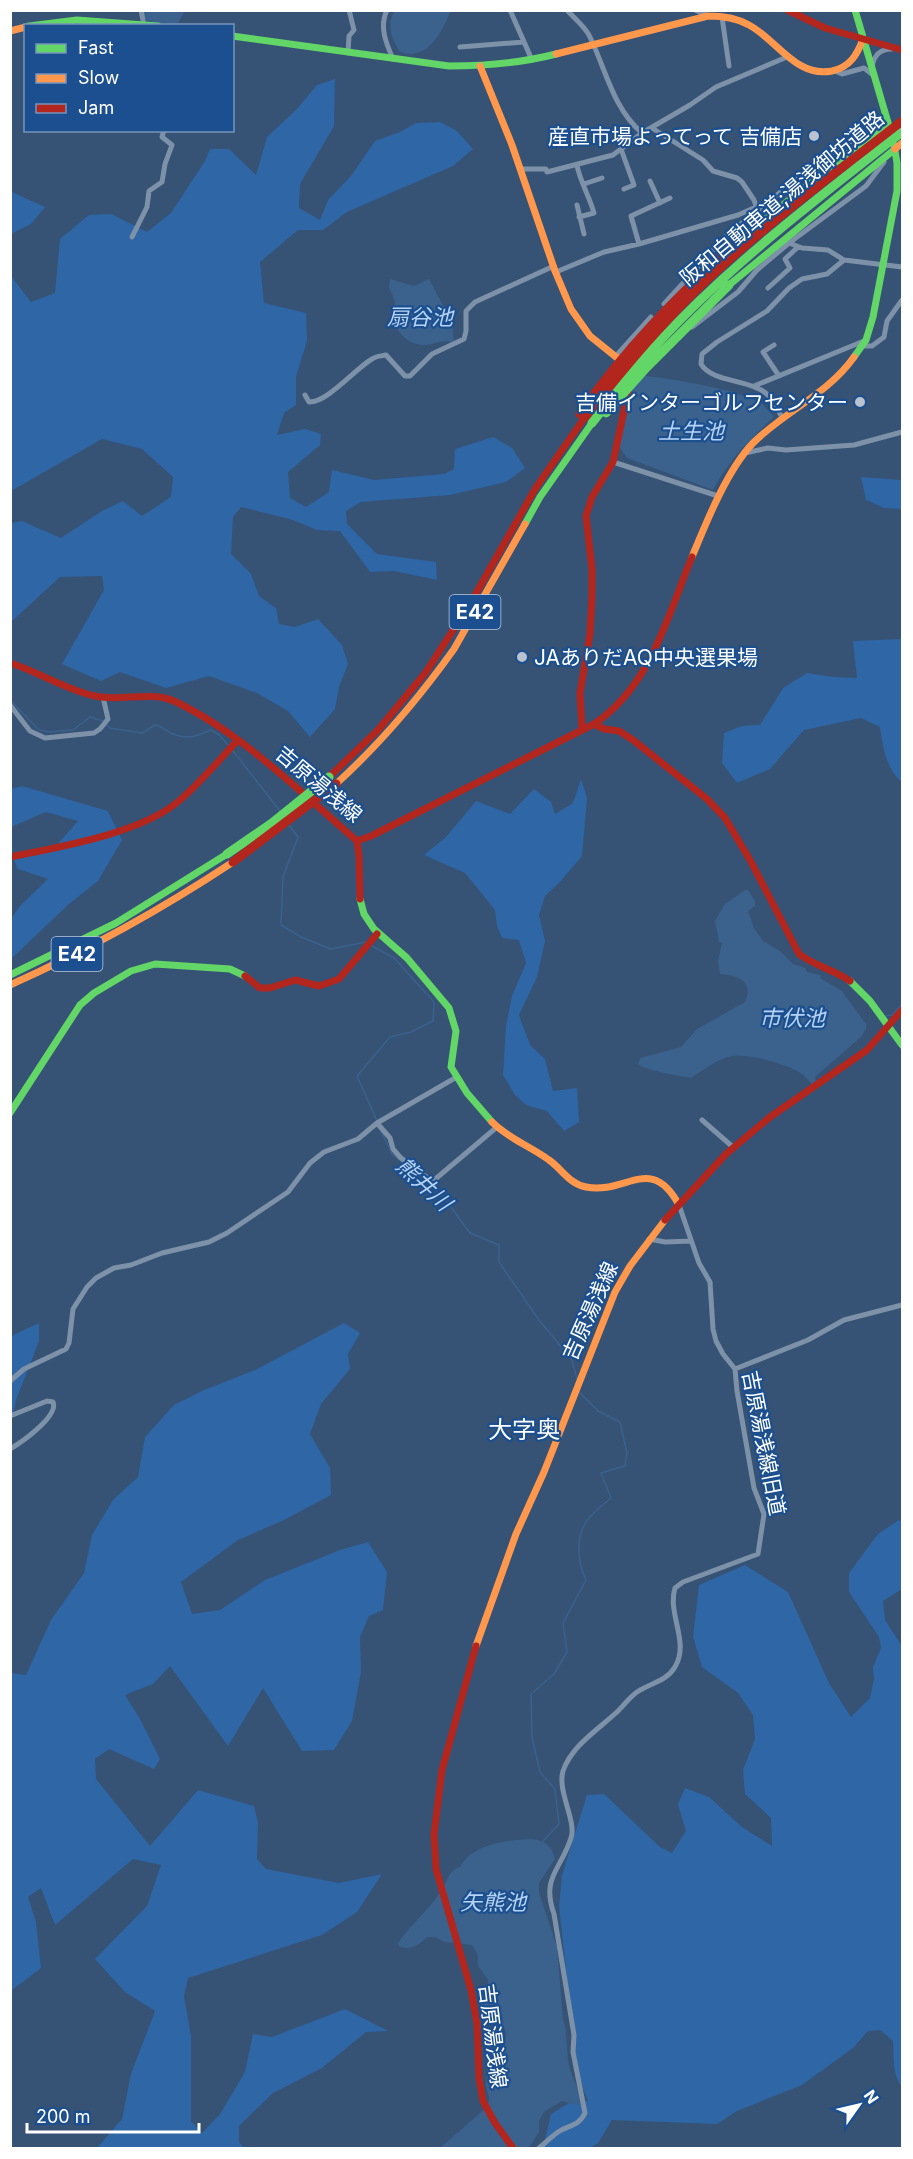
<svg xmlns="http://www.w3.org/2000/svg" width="913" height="2159" font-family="Inter,'Noto Sans JP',sans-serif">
  <rect width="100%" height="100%" fill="#365274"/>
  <path fill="#2f66a5" d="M335 79 334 126 300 184 299 208 320 220 328 200 351 176 375 141 400 132 416 123 440 122 457 131 473 149 453 166 347 212 323 230H298L260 262 264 303 306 313 307 341 296 377V405L284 413 277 435 305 429 321 434 320 445 288 472 290 498 306 507 329 492 332 470 374 480 444 474 454 469 455 449 493 437 512 448 525 468 506 482 450 495 361 502 346 511 347 524 377 554 436 562 437 580 394 571 370 572 340 531 317 530 293 520 241 507 233 517 231 554 251 574 259 596 276 608 279 624 295 627 318 619 342 645 348 664 339 687 335 709 310 737 288 711 257 693 209 676 166 688 120 672 101 681 62 664 104 590 102 576 60 577 11 622V523L22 521 61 538 102 511 123 501 142 516 171 497 173 477 142 449 102 439 11 491V276L31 302 55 293 60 239 89 215 111 214 147 232 171 213 205 161 210 149H229L256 175 267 137 296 110 317 85Z
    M10 191 45 207 31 224 11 234Z
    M861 477 902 480V509L884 508 866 500Z
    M902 639V780L900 781C885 765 883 747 880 727L861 718 804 730 770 769 737 783 722 763 724 733 742 726 760 725 783 688 807 673 833 677 857 678 853 641Z
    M581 779 587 798 582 856 559 883 545 896 539 915 545 941 537 977 519 1015 530 1045 545 1059 553 1091 577 1088 579 1122 564 1131 547 1111 526 1105 515 1095 503 1075 506 1026 512 996 526 963 519 940 502 938 497 926 495 910 465 873 424 855 446 837 476 801 510 814 534 789 551 802 555 814 573 803Z
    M22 786 108 811 122 840 98 881 69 904 11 959V919L20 906 48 879 18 869 12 855 54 848 78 821 46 812 11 827V789Z
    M39 1323V1341L16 1400 11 1424V1336Z
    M344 1323 360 1333 348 1354 350 1369 321 1404 310 1434 330 1468 331 1495 284 1520 238 1540 181 1582 192 1614 220 1610 265 1580 340 1550 368 1542 387 1572 383 1610 369 1616 360 1637 361 1672 352 1721 334 1750 302 1751 263 1688 228 1746 170 1666 153 1684 125 1695 140 1719 160 1759 154 1769 109 1749 95 1759 96 1779 150 1846 198 1790 254 1806 258 1823 257 1859 266 1869 339 1883 382 1874 357 1912 322 1935 188 1978 184 1996 191 2036V2121L202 2133 220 2114 245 2072 253 2034 272 2037 345 2009 388 2031 366 2032 322 2068 273 2093 239 2126V2142L244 2148H97L122 2119 131 2074 155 2011 125 1992 95 1959 147 1906 161 1865 133 1859 55 1925 41 1888 28 1897 36 1922 41 1968 11 1991V1673L26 1675 51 1620 84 1573 92 1535 113 1500 138 1477 145 1437 174 1405 204 1390 255 1370Z
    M899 1520 902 1522V1589L883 1601 885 1620 902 1646V2087C892 2075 894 2056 893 2041L880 2030 868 2031 853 2048 802 2085 737 2111 717 2124 612 2120 598 2143 590 2148H543L551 2114 569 2103 588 2101 577 2073 559 1906 562 1875 587 1795 604 1794 660 1847 672 1853 686 1831 678 1804 685 1788 709 1797 742 1827 772 1846 771 1818 745 1794 743 1770 755 1739 753 1715 738 1693 702 1667 693 1637 699 1585 745 1565 788 1592 829 1683 851 1717 870 1698 874 1679 873 1667 881 1648 879 1637 849 1592V1573L878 1534Z"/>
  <path fill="#3b618d" d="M143 11H185L177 25 146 21Z
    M394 11V10L451 11C442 31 428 62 400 52 391 39 387 25 394 11Z
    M390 279 414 286 429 279 452 322 454 341 452 342C441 339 433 345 423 345 409 345 398 333 393 322L395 302 389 287Z
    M636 375C665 377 737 389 761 403 766 407 770 413 774 417 749 440 730 459 713 490L627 458 619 446Z
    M745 890H748L755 901V906L748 911 754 928 763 941 780 951 793 964 805 968 807 972 821 975 820 978 842 991 866 1024V1029L861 1037 815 1077 816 1081 812 1084C809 1081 806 1077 802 1074 788 1064 745 1052 728 1057 715 1061 703 1070 691 1078 680 1076 643 1070 638 1064L640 1058 644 1057 681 1047 697 1029 745 1002C754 980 738 976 720 974L718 961 722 943 719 942 715 921 724 905Z
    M531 1839C544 1840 552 1845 555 1859L539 1883V1893L557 1947 563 2019C569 2035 565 2055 571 2072 575 2084 581 2091 581 2104L577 2105 562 2101 544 2112 539 2121V2132L529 2148H440L488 2106 489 2098 486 2086 488 2056 501 2052C508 2036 510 2027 492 2017L488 2018 481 2016 479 2003 481 2000H490L488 1980 478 1966V1955L472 1945 444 1942 435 1937H427C419 1945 412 1950 400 1947L398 1943C412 1922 433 1907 445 1884 449 1876 450 1870 460 1867 472 1844 506 1840 531 1839Z"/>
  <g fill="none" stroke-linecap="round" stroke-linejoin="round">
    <path stroke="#3b618d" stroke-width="1.5" d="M10 700 39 730 48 732 73 730 90 717 103 721
      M106 724 110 728 142 733 155 725C162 726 166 731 173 734 187 740 197 736 211 730L219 735 228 745
      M233 751 280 811
      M289 825 298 837 283 877 281 925 301 937 331 949 366 942
      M372 946 394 958 434 1002 433 1021 411 1032 390 1037 357 1076 377 1121
      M886 1016 892 1015 901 1005
      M381 1131 392 1154 408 1167
      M414 1172 442 1195 470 1233 499 1245V1262L539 1320 572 1360 577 1379
      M543 1841 559 1824 555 1789 540 1772 532 1737 531 1694 554 1674 567 1652 563 1623 586 1580C577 1561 575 1533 590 1517 596 1510 604 1504 611 1498L601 1473 625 1466 627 1453 620 1422 598 1411 580 1393 579 1390"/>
    <path stroke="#7d92a8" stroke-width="5" d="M141 10 144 26
      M387 10C379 27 386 43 393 59
      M510 10 532 60
      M567 10C574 18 584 26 589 35 606 69 612 107 642 133
      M695 10 708 16
      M722 17 729 66
      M460 47 524 42
      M348 53 349 36 354 30 349 10
      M872 67C874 55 880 49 892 49
      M835 71 842 74 864 68 873 75
      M652 128 703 160 713 171 737 178 742 182 754 200 757 209
      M621 149 634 185 624 189
      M577 165C579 179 590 198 594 213L579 217
      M522 169H546L547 172 613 155 642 133 690 105 716 87 787 57
      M650 181 660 203
      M584 184 602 178
      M577 205 584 234
      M132 237 147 207 149 191 162 182 165 164 172 145 162 137 164 130
      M789 243 802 248 828 250 844 260 902 267
      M639 244 631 216 670 198
      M556 272 604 252 639 244 738 215 756 207
      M768 288 790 268 785 259 798 247
      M664 304 727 235 817 163 847 143 872 132
      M692 327 738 292 757 270 789 243 866 186 884 162
      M774 345 763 352 779 376
      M863 346H872L884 337 887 321 902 300
      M616 356 651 317
      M754 386 864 341
      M305 395 309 402C327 403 356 368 372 359 376 356 381 356 386 355L405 376H410L432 354 464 339 466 331V311L475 302 554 266
      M783 419C778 411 775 401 768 395 752 379 712 383 701 364L702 354 717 342 767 311 789 288 802 279 827 274 844 260
      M745 453 768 448 786 450 854 445 902 432
      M613 462 718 496
      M10 705 30 731 45 738 94 733 100 729 108 719 103 697
      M702 1120 734 1148
      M377 1123 390 1138 393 1149 400 1157 415 1170 433 1181 497 1127
      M649 1239 665 1242 691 1241
      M735 1369 808 1340 844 1320 902 1305
      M10 1381 24 1369 66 1349 69 1343 73 1309 87 1287 96 1278 114 1268 131 1265 162 1253 209 1242 227 1233 288 1192 310 1163 324 1152 358 1139 377 1123 455 1078
      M10 1416 47 1401 53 1402C59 1416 22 1442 10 1449
      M539 2148C545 2143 551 2137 558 2132 569 2125 579 2126 585 2113L573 2052 574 2035 554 1914C541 1877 561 1870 571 1838 577 1822 557 1791 563 1771 572 1745 599 1729 618 1711 624 1705 630 1697 637 1692 650 1683 666 1682 675 1667 690 1642 667 1614 675 1588L683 1582 758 1554 764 1514 754 1488 737 1391 735 1369 723 1354 716 1341 713 1329 710 1282 699 1263 679 1205"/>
    <path stroke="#63d668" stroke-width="7" d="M855 10 889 126
      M29 26 77 20 158 26
      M232 36 449 66C485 66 521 63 556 54
      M735 244 822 173 888 123
      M729 285 895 149
      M854 357 866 340 873 317 897 191V163L894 145
      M525 524 540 497 592 423
      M360 899 364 914 374 929 407 958 449 1008 456 1031 451 1067 467 1093 492 1122
      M10 975 116 923 227 854
      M850 981 870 1001 902 1045
      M10 1113 80 1005 94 993 131 971 155 964 230 969 245 976"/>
    <path stroke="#ff974d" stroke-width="7" d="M10 31 26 27
      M556 54 708 16C722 16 737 18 749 25 777 40 796 78 832 71 850 67 857 55 863 39
      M480 66 512 145 555 271 571 309 590 336 621 361
      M895 149 902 143
      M692 557C706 523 727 470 753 443 785 411 827 395 854 357
      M336 784C381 743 419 698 454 649L525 524
      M10 985C88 950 162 909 233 862
      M492 1122C509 1139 530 1146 549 1160 562 1169 569 1184 586 1187 626 1195 651 1153 679 1205
      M476 1646 516 1534 544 1472 615 1292 630 1266 665 1220"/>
    <path stroke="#b3261e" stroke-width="7" d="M787 10 825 28 902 50
      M10 663C39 672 66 690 95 696 121 702 151 690 176 702 243 734 301 793 357 841L359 856 360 899
      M594 724 604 729 619 731 633 740 707 799 725 818 750 860 799 954C815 966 834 970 850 981
      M582 729 580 693 590 634 592 597V569L586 516 592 497 613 462 629 388
      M329 777 378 730 426 672 470 604 535 489 585 417
      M357 841 371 836 594 724C651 686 667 617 692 557
      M10 857C59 847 143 833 180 800 201 782 219 760 238 740
      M245 976 260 988H270L295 980 319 986 339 979 377 934
      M665 1220 726 1154 770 1117 867 1050 902 1010
      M476 1646 442 1770 434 1834 436 1869 471 1990 477 2024 479 2078 483 2101 495 2123 513 2148"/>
    <path stroke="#63d668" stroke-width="9" d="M606 413 646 368 729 285
      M592 423C614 395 635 368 659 342 732 263 818 198 902 132
      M227 854 272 823 329 777"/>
    <path stroke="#b3261e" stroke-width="9" d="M580 414C624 350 677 296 735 244
      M585 417C624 368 664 320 710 277 770 221 837 172 902 121
      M233 862 336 784"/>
  </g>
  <g fill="#b9c2ce" stroke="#1b4f8f" stroke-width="2">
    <circle cx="814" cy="136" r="6"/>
    <circle cx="860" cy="402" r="6"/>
    <circle cx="522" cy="657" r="6"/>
  </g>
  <g text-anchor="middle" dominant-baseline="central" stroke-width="4.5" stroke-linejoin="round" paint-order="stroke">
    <g fill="#1b4f8f" stroke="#bbcadd" stroke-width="1.5">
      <rect x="449.5" y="595" width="51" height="34" rx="4.5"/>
      <rect x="51.5" y="937" width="51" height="34" rx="4.5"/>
    </g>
    <g font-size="20" font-weight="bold" fill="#fff">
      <text x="475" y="612">E42</text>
      <text x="77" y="954">E42</text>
    </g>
    <g font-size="21" fill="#fff" stroke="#1b4f8f" text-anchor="end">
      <text x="802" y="136">産直市場よってって 吉備店</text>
      <text x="848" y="402">吉備インターゴルフセンター</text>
      <text x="534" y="657" text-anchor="start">JAありだAQ中央選果場</text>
    </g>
    <g font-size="21" fill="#fff" stroke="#1b4f8f">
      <text transform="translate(782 198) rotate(-40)">阪和自動車道;湯浅御坊道路</text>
      <text transform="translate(319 784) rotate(40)">吉原湯浅線</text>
      <text transform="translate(590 1311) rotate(-66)">吉原湯浅線</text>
      <text transform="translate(764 1443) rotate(79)">吉原湯浅線旧道</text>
      <text transform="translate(493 2036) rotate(83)">吉原湯浅線</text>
    </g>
    <g font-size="22" font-style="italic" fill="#b5d3f5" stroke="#1b4f8f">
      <text x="420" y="317">扇谷池</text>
      <text x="691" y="431">土生池</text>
      <text x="792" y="1018">市伏池</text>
      <text transform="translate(424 1184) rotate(43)">熊井川</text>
      <text x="493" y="1902">矢熊池</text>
    </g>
    <g font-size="24" fill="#fff" stroke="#1b4f8f">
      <text x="524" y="1429">大字奥</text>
    </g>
  </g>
  <rect width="913" height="2159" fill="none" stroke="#ffffff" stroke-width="24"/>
  <rect x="24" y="24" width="210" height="108" fill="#1b4f8f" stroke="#7695bc" stroke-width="1.5"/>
  <rect x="36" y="44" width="30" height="9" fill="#63d668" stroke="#7695bc" stroke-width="1.5"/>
  <text x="78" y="54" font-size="18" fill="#ffffff">Fast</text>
  <rect x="36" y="74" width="30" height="9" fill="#ff974d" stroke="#7695bc" stroke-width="1.5"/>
  <text x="78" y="84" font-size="18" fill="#ffffff">Slow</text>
  <rect x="36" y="104" width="30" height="9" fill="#b3261e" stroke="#7695bc" stroke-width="1.5"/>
  <text x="78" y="114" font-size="18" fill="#ffffff">Jam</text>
  <g transform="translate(859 2105) rotate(56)" stroke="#1b4f8f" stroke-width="4.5" paint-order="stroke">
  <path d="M0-4.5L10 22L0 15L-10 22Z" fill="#ffffff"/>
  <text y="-9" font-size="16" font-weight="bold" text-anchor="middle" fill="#ffffff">N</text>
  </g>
  <path d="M27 2123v9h172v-9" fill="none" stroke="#ffffff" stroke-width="3"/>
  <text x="36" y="2123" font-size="18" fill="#ffffff" stroke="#1b4f8f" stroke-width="4.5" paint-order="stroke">200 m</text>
</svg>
